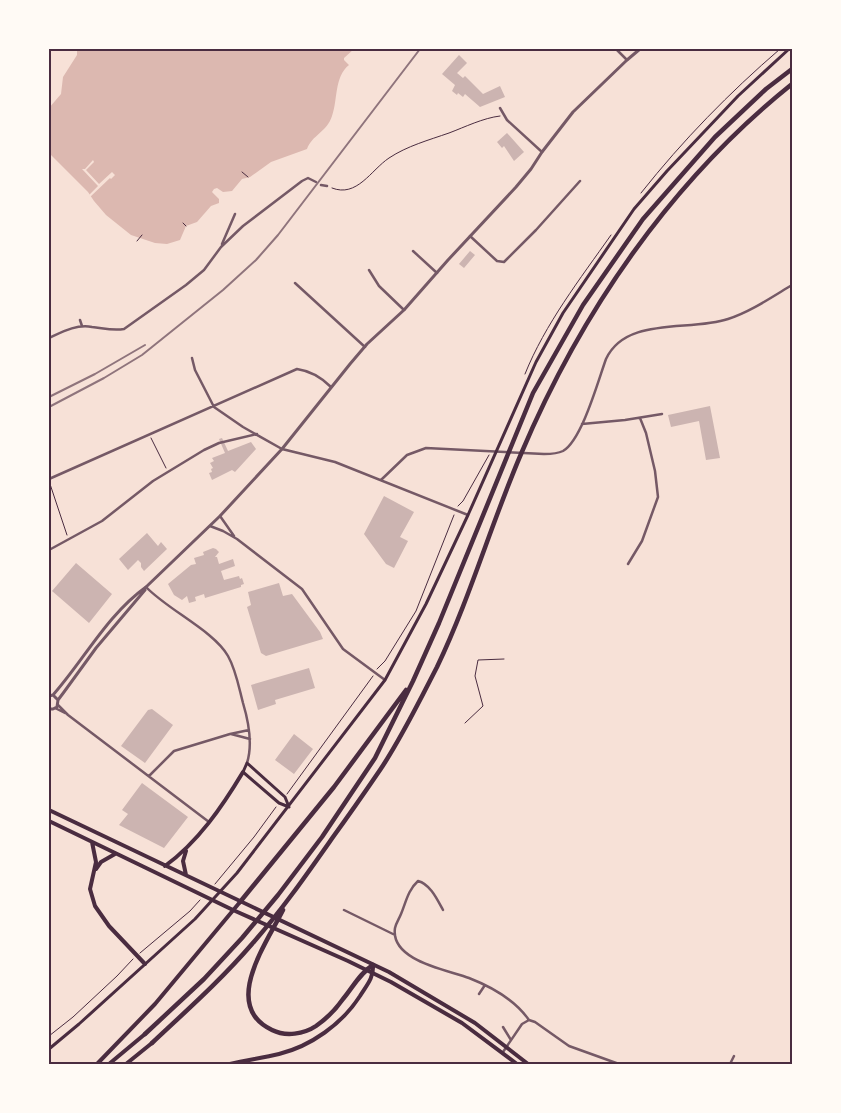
<svg xmlns="http://www.w3.org/2000/svg" width="841" height="1113" font-family="'Golos Text',sans-serif">
  <rect width="100%" height="100%" fill="#f7e1d7"/>
  <path fill="#dcb8b0" d="M77 49H354L344 58V60L349 65C334 77 338 100 332 116 327 132 312 135 307 149L271 162 250 177 242 179 232 191 223 192 217 188 214 189 212 192 219 199V203L211 206 197 222 186 226 180 240 167 244 155 243 131 235 106 215 94 201 88 192 49 153V108L61 94 63 77 77 55Z"/>
  <path fill="#f7e1d7" d="M93 160 94 162 86 170 99 184 112 172 115 175 111 179 110 178 89 198 88 196 98 186 82 169H85Z"/>
  <path fill="#ccb4b1" d="M459 55 467 63 457 73 463 78 465 76 483 94 500 86 505 97 480 107 465 94 463 97 458 93 457 95 452 91 455 85 442 74Z
    M507 133 524 152 514 161 504 146 502 148 497 142Z
    M470 251 475 255 464 268 459 264Z
    M710 406 720 458 706 460 699 421 671 427 668 415Z
    M222 438 228 451 251 442 256 449 235 472 232 470 212 480 209 473 212 472 211 469 213 468 210 463 214 461 212 458 225 453 219 439Z
    M384 496 414 512 400 537 408 541 394 568 386 564 364 534Z
    M147 533 158 546 161 542 167 549 144 571 141 567V563L138 560 128 570 119 559Z
    M213 548 216 549 219 552 215 557H217L219 564 233 559 235 566 221 571 224 580 239 576 240 579 242 578 244 584 241 585V587L205 598 204 594 195 597 196 601 189 603 187 596 182 600 174 595 168 584 191 565 196 564 194 558 204 555 203 552Z
    M76 563 112 594 89 623 52 591Z
    M279 583 283 596 292 594 320 632 323 639 266 656 261 653 247 607 251 605 248 592Z
    M309 668 315 688 275 700 276 704 258 710 251 685Z
    M152 709 173 725 145 763 121 746 148 710Z
    M294 734 313 749 294 774 275 760Z
    M142 783 188 817 164 848 119 825 128 814 122 810Z"/>
  <g fill="none" stroke-linecap="round" stroke-linejoin="round">
    <path stroke="#4a2c40" stroke-width="1" d="M242 172 248 177
      M332 188C357 198 371 170 389 158 407 146 429 140 449 133 465 127 483 118 500 116
      M641 193C683 140 729 93 780 49
      M183 223 186 226
      M137 241 142 235
      M525 374C545 324 580 279 611 235
      M151 438 166 468
      M50 484 67 535
      M458 506 463 501 489 455
      M377 669 385 661 416 611 454 515
      M465 723 483 706 475 676 478 660 504 659
      M287 794 373 676
      M215 884 254 837 276 807
      M140 953 190 911 200 900
      M49 1036 73 1017 117 976 133 959"/>
    <path stroke="#755966" stroke-width="1" d="M49 739V741"/>
    <path stroke="#755966" stroke-width="2.5" d="M616 49 627 60
      M500 108 507 120 542 152
      M321 185 327 186
      M470 236 497 261 504 262 536 230 580 181
      M222 244 235 214
      M413 251 437 273
      M369 270 379 286 404 310
      M295 283 365 347
      M80 320 82 326
      M49 338C62 332 76 324 92 327 103 328 112 331 124 329L186 285 204 270 221 247 243 226 302 181 308 178 316 182
      M192 358 195 370 214 407 243 427 282 449 335 462 468 515
      M582 424 625 420 662 414
      M49 479 297 369C311 371 322 378 331 387
      M381 480 407 455 426 448 544 454C550 454 557 454 563 451 582 440 598 381 606 359 626 316 689 332 728 319 750 312 772 297 792 285
      M220 516 234 536
      M210 526 223 531 237 539 302 589 343 649 385 680
      M49 550 102 521 153 481 204 450 219 443 257 434
      M628 564 642 541 658 497 655 471 646 433 640 418
      M146 587C168 610 214 631 228 656 236 670 239 688 243 703 249 723 253 744 247 763
      M58 705 68 715 209 822
      M55 708 65 713
      M231 734 250 739
      M149 776 174 751 230 734 249 730
      M344 910 395 935
      M443 910C437 899 430 884 418 881 408 890 406 902 401 914 399 919 396 923 395 928 390 961 448 970 469 978 492 987 515 1000 529 1020
      M479 994 485 985
      M503 1027 511 1040
      M503 1052 522 1024 529 1020 535 1022 569 1046 619 1064
      M730 1064 734 1056"/>
    <path stroke="#755966" stroke-width="3" d="M53 695C84 660 107 615 146 587L220 516 282 449 350 364 367 344 404 310 448 260 516 187 531 169 542 152 573 112 627 60 640 49
      M49 696 53 695 58 700
      M49 709H53L57 707 58 700 64 692 96 648 145 590"/>
    <path stroke="#4a2c40" stroke-width="3" d="M247 763 285 797 289 807 279 803 243 772Z
      M49 1049 79 1024 195 919 237 873 385 680 426 604 468 515 536 362 563 313 634 209 667 171 738 96 789 49"/>
    <path stroke="#4a2c40" stroke-width="4" d="M49 810 389 972 475 1023 528 1064
      M49 821 233 910 348 961 391 982 462 1023 517 1064
      M92 842 96 862 90 889 95 906 109 926 145 964
      M165 866C198 842 222 807 243 772
      M96 869 101 862 115 854
      M186 875 183 861 186 851"/>
    <path stroke="#4a2c40" stroke-width="4" d="M97 1064 155 1004 240 902
      M109 1064 145 1034
      M126 1064 152 1043
      M230 1064C246 1060 263 1058 279 1054 311 1046 342 1024 360 996 366 986 374 978 373 965"/>
    <path stroke="#4a2c40" stroke-width="4.5" d="M240 902 334 787 406 690
      M283 910C266 944 221 1006 272 1030 286 1037 304 1034 316 1026 326 1019 336 1009 343 999 353 987 360 973 373 965
      M145 1034 204 979 242 938 278 895 322 837 375 758 413 681 439 623 533 393 583 305 643 219 715 137 766 89 792 69
      M152 1043C186 1011 221 980 252 944 282 910 307 874 333 837 349 815 365 792 380 770 401 739 420 700 437 667 470 598 491 524 521 454 581 312 671 181 792 84"/>
    <path stroke="#8f747c" stroke-width="2" d="M49 397 95 374 145 345
      M49 407 104 378 142 355 223 290 256 260 278 235 420 49"/>
  </g>
  <rect width="841" height="1113" fill="none" stroke="#fffaf5" stroke-width="100"/>
  <rect x="50" y="50" width="741" height="1013" fill="none" stroke="#4a2c40" stroke-width="2"/>
</svg>
